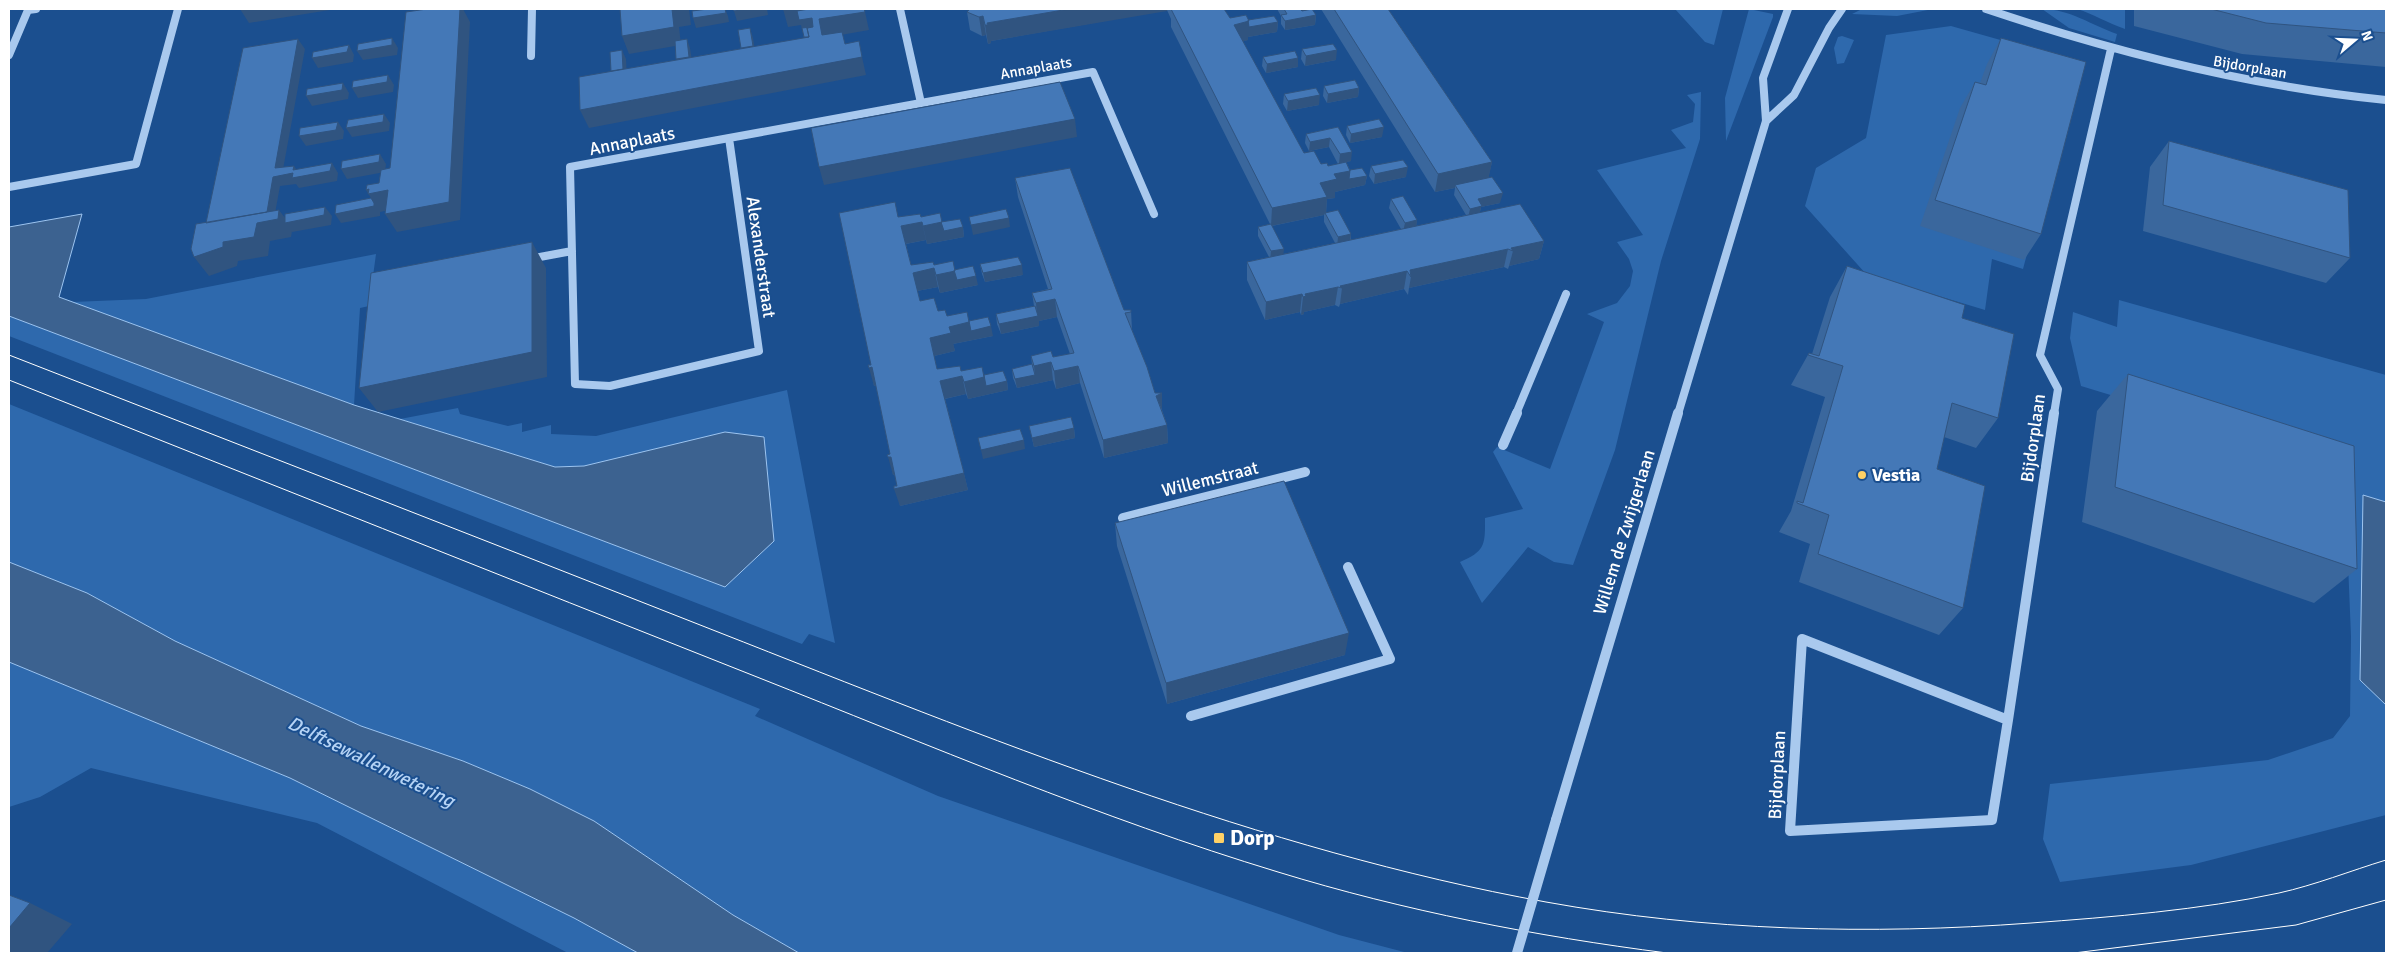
<svg xmlns="http://www.w3.org/2000/svg" width="2395" height="962" font-family="Signika,sans-serif">
  <rect width="100%" height="100%" fill="#1b4f8f"/>
  <path fill="#2e69ad" d="M1675 9H1723L1714 45 1705 42Z
    M1749 9 1773 14V17L1726 141 1725 98Z
    M1862 9H1933L1897 16 1852 14Z
    M2042 9C2070 9 2091 25 2117 34L2115 42 2069 28Z
    M2077 9H2125V29C2107 23 2094 14 2077 9Z
    M1951 26 2078 62 2023 269 1992 259 1985 310 1866 274 1805 206 1816 168 1866 138 1886 35Z
    M1842 36 1854 40 1844 63 1837 64 1834 48 1838 37Z
    M1701 92 1700 139 1661 261 1615 450 1573 565 1554 562 1528 547 1482 603 1460 562C1486 551 1485 544 1485 518L1523 509 1493 452 1497 447 1550 469 1604 322 1587 314 1617 303 1630 286 1633 271 1629 259 1617 242 1643 235 1597 170 1686 148 1671 130 1693 122 1695 104 1687 95Z
    M376 254 369 306 360 308 354 405 72 302 146 299Z
    M2119 300 2386 375V815L2191 865 2060 882 2043 839 2050 784 2268 760 2333 738 2350 716 2351 636 2344 466 2081 386 2070 338 2073 312 2117 327Z
    M9 316 725 587 584 466 555 467 400 419 458 408 460 414 508 426 522 423V432L551 425V434L596 436 787 390 835 643 809 634 802 644 9 336Z
    M9 404 760 709 755 716 938 796 1339 935 1408 953H799L733 915 594 821 530 789 463 761 361 726 175 641 87 593 9 562Z
    M9 662 290 778 574 918 638 953H568L317 823 91 768 40 797 9 807Z"/>
  <path fill="#3c6290" stroke="#9cc4f0" d="M82 214 59 297 354 405 555 467 584 466 725 432 764 437 774 541 725 587 9 316V227Z
    M2363 495 2386 502V705L2360 680Z
    M9 562 87 593 175 641 361 726 463 761 530 789 594 821 733 915 799 953H638L574 918 290 778 9 662Z"/>
  <g fill="none" stroke-linecap="round" stroke-linejoin="round">
    <path stroke="#a9c9ee" stroke-width="8" d="M1986 9C2117 53 2248 86 2386 100
      M9 55 28 10 36 9
      M531 56 532 9
      M921 103 1093 72 1154 214
      M1766 121 1794 95 1829 28 1842 9
      M729 138 759 351 610 386 575 384 570 167Z
      M729 138 921 103 900 9
      M9 187 136 164 178 9
      M529 259 572 251
      M1516 414 1566 294
      M1678 414 1766 121 1763 78 1788 9
      M2054 414 2058 389 2040 355 2111 49"/>
    <path stroke="#a9c9ee" stroke-width="10" d="M1503 445 1517 413
      M1123 518 1305 472
      M1802 639 2008 720 1992 820 1790 831Z
      M1191 716 1390 659 1348 567
      M2008 720 2054 413
      M1556 820 1678 413"/>
    <path stroke="#fff" stroke-width="1" d="M9 355C245 447 482 539 718 632 988 738 1260 850 1546 902 1706 931 1870 935 2031 923 2112 917 2200 910 2279 893 2315 885 2350 871 2386 860
      M9 380C258 479 507 578 757 677 929 745 1100 818 1278 872 1405 911 1535 936 1667 953
      M2074 953 2296 925 2386 900"/>
    <path stroke="#a9c9ee" stroke-width="10" d="M1517 953 1556 820"/>
  </g>
  <path fill="#3a679d" fill-rule="evenodd" d="M970 9H1224L1230 18 1248 20 1278 22 1277 32 1248 37V40L1242 41 1304 153 1321 164 1328 166 1338 164 1329 147 1309 151 1305 143 1306 134 1338 127 1351 161 1346 162 1350 170 1367 176 1365 185 1335 192V198L1327 199 1326 213 1351 234V240L1401 229 1389 208 1391 199 1417 220 1416 226 1466 215 1454 195 1455 188 1435 192 1321 9H1388L1492 162 1488 178 1500 203 1481 207 1480 212 1544 241 1539 259 1509 266 1508 269 1504 267 1409 288 1408 295 1404 289 1340 304 1339 307 1335 305 1304 312V314L1301 315 1300 312 1265 320 1247 280V262L1269 257 1258 236V227L1270 224 1171 27V19L1167 10 991 41V43L988 44 986 35 982 36 970 30 967 12ZM1324 215V222L1335 243 1283 254 1272 226Z
    M1277 9H1300L1302 11 1316 15 1315 25 1285 30 1281 24V16Z
    M2134 9H2386V67L2242 54 2134 26Z
    M2001 38 2041 234 2024 260 1920 226 1960 108 1975 82 1980 83 1987 64Z
    M1302 49 1336 60 1305 66 1301 59Z
    M1263 57 1298 58V67L1266 73 1262 66Z
    M1324 86 1359 88 1358 97 1327 103 1323 96Z
    M1284 94 1319 105 1287 111 1283 104Z
    M1347 126 1382 137 1350 143 1346 135Z
    M2169 141 2350 258 2326 283 2143 231 2150 167Z
    M1371 166 1406 177 1374 184 1369 176Z
    M1015 178 1124 310H1131L1132 330 1155 393H1162V410L1167 425 1168 443 1104 458 1080 383 1056 389 1053 380 1017 388 1013 378 1012 369 1032 364 1031 356 1053 357 1070 354 1057 317 1039 321V326L1001 334 997 324 996 314 1034 306 1032 293 1048 289 1018 197Z
    M898 217H921L963 227 964 237 927 244 926 240 906 244 911 265H934L955 270 978 285 940 293 938 287 917 291 920 301 947 316 969 321 993 336 953 344 955 351 934 356 937 369 961 371 984 375 1007 381 1008 390 968 399 966 394 945 399 968 490 900 506 895 474 893 475 890 454 876 385 874 386 871 365Z
    M980 264 1023 275 985 282 982 274Z
    M1847 266 1962 318 1998 418 1976 448 1944 437 1937 469 1963 608 1939 635 1799 582 1810 544 1779 532 1791 511 1825 397 1791 385 1809 353 1812 354 1830 297Z
    M2128 374 2357 569 2314 603 2082 522 2097 411Z
    M1029 426 1074 428 1075 438 1034 447Z
    M1115 523 1345 655 1167 704 1117 546Z"/>
  <path fill="#305480" d="M240 9H336L249 23Z
    M460 9H463L470 22 460 220 397 232 385 214Z
    M672 9H689L691 25 679 27 681 45 629 54 622 36Z
    M725 9 728 16 729 22 696 28 693 18Z
    M748 9H767L768 15 737 21 734 11Z
    M783 9H834L865 12 869 30 824 38 818 45 806 47 801 25 788 27Z
    M1069 9H1167V11L991 41V43L988 44 985 25 987 23Z
    M1316 15 1315 25 1285 30V21Z
    M983 16 986 35 982 36 979 17Z
    M1249 21 1278 22 1277 32 1248 37V40L1233 44 1234 25Z
    M750 28 753 38 756 56 744 58Z
    M392 38 398 48 397 55 363 60 357 51Z
    M298 39 305 49 282 175 293 170 294 166 301 176 332 163 338 173 337 181 299 188 296 184 280 186 274 219 279 210 288 222 325 207 332 216 331 225 292 232V231L291 237 270 241 268 256 238 261 237 266 209 276 194 257 211 243 275 168Z
    M687 39 690 48 693 67 680 69 676 59Z
    M349 45 354 55 353 62 318 68 312 58Z
    M622 50 626 59 627 78 623 69Z
    M1337 50 1336 60 1305 66 1306 56Z
    M862 57 866 75 589 128 580 110Z
    M1298 58V67L1266 73 1267 64Z
    M388 75 394 85 393 92 358 98 352 88Z
    M343 83 349 93 348 99 312 106 306 96Z
    M1359 88 1358 97 1327 103 1328 94Z
    M1320 95 1319 105 1287 111 1288 101Z
    M384 114 390 123 389 131 352 137 346 128Z
    M1075 119 1077 137 824 185 819 167Z
    M338 122 344 131 343 139 306 146 299 136Z
    M1384 127 1382 137 1350 143 1351 134Z
    M1330 138 1329 147 1309 151 1310 142Z
    M1352 152 1351 161 1339 164 1340 154Z
    M380 154 386 164 385 172 347 179 341 169Z
    M1492 162 1488 181 1455 185V188L1435 192 1438 174Z
    M1408 167 1406 177 1374 184 1375 174Z
    M1350 171 1367 176 1365 185 1335 192V198L1327 199 1326 214 1325 213 1324 215 1271 226 1272 208 1334 174Z
    M369 189 388 190 399 208 380 212V216L341 223 335 214 374 203 366 190Z
    M1503 193 1500 203 1481 207 1479 216 1468 218 1470 209 1478 199Z
    M1009 218 1010 227 973 235 971 225Z
    M1417 220 1416 230 1403 232 1405 223Z
    M922 222 926 240 905 244 901 226Z
    M942 222 963 227 964 237 927 244 923 226Z
    M1351 234 1350 244 1337 247 1338 237Z
    M1544 241 1539 259 1509 266 1513 251 1511 248Z
    M532 242 546 268 547 377 378 412 359 388Z
    M1284 249 1283 258 1270 261 1271 251Z
    M1508 249 1504 267 1409 288 1411 277 1410 270Z
    M1022 265 1023 275 985 282 983 273Z
    M934 268 938 287 917 291 913 273Z
    M955 271 976 276 978 285 940 293 936 275Z
    M1407 271 1404 289 1340 304 1342 288 1340 286Z
    M1338 287 1335 305 1304 312V314L1301 315 1303 297 1305 294Z
    M1302 294 1300 312 1265 320 1266 302Z
    M1055 299 1057 317 1039 321V326L1001 334 999 324 1037 316 1036 303Z
    M969 322 991 326 993 336 953 344 949 327Z
    M951 333 955 351 934 356 930 338Z
    M1051 362 1053 380 1017 388 1015 379 1035 375 1034 366Z
    M1078 366 1080 383 1056 389 1054 371Z
    M872 367 877 385 874 386 869 368Z
    M962 376 966 394 944 399 940 381Z
    M984 377 1007 381 1008 390 968 399 964 382Z
    M1162 393V410L1156 396Z
    M1167 425 1168 443 1104 458 1103 440Z
    M1074 428 1075 438 1034 447 1032 438Z
    M1024 440 1025 449 983 459 981 450Z
    M888 457H891L896 474 893 475Z
    M964 473 968 490 900 506 894 489Z
    M1349 633 1345 655 1167 704 1166 683Z
    M30 903 72 924 47 953H9V928Z"/>
  <path fill="#4478b7" stroke="#305480" d="M427 9H460L449 202 385 214 388 190 368 194 369 189 366 190 367 185 379 183 381 170 390 168 406 12Z
    M620 9H673H672L674 27 622 36Z
    M708 9H725L726 13 693 18 692 11Z
    M733 9H748L734 11Z
    M809 9H864L865 12 819 19 822 35 842 32 845 44 859 41 862 57 580 110 579 77 809 37 807 28 813 27 812 18 799 20 797 11Z
    M970 9H1069L987 23 988 25H985L983 16 979 17 967 12Z
    M1171 9H1224L1230 18 1246 15 1249 21 1234 25 1304 153 1314 151 1321 164 1327 163 1328 166 1346 162 1350 171 1334 174 1337 179 1320 183 1327 197 1272 208Z
    M1284 9H1300L1302 11 1312 9 1316 15 1285 21 1281 15 1287 14Z
    M1334 9H1388L1492 162 1438 174Z
    M2211 9H2386V33L2266 23Z
    M1274 16 1278 22 1249 27 1248 20Z
    M811 27 807 28 809 37H804L802 28Z
    M750 28 753 46 741 48 738 30Z
    M392 38V45L357 51 358 44Z
    M2001 38 2086 62 2041 234 1935 200 1975 82 1986 85Z
    M298 39 275 168 294 166 293 170 332 163 330 171 292 178 293 173 273 177 267 212 206 223 243 48Z
    M687 39 689 57 676 59 675 41Z
    M1333 44 1337 50 1306 56 1302 49Z
    M349 45 347 52 312 58 313 52Z
    M622 50 623 69 611 71 610 52Z
    M1295 51 1298 58 1267 64 1263 57Z
    M388 75 387 82 352 88 353 81Z
    M1355 80 1359 88 1328 94 1324 86Z
    M1060 82 1075 119 819 167 811 128Z
    M343 83 342 90 306 96 307 89Z
    M1316 88 1320 95 1288 101 1284 94Z
    M384 114 383 122 346 128 348 120Z
    M1379 119 1384 127 1351 134 1347 126Z
    M338 122 336 130 299 136 300 128Z
    M1338 127 1352 152 1340 154 1330 138 1310 142 1306 134Z
    M2169 141 2348 190 2350 258 2163 205Z
    M380 154 379 162 341 169 342 161Z
    M1403 160 1408 167 1375 174 1371 166Z
    M1070 168 1124 310H1131V312L1125 313 1147 367 1155 393H1162L1156 396 1167 425 1103 440 1078 366 1054 371 1051 362 1034 366 1031 356 1051 351 1053 357 1074 353 1055 299 1036 303 1032 293 1052 289 1015 178Z
    M1362 168 1367 176 1349 179 1350 170Z
    M1492 177 1503 193 1478 199 1482 206 1470 209 1455 185Z
    M1403 196 1417 220 1405 223 1391 199Z
    M371 198 374 203V206L335 214 336 205Z
    M895 202 898 217 920 214 921 217 940 213 942 222 923 226 922 222 901 226 911 265 933 262 934 265 953 261 955 271 936 275 934 268 913 273 920 301 934 298 938 311 945 310 947 316 967 312 969 322 949 327 951 333 930 338 937 369 960 366 961 371 982 367 984 377 964 382 962 376 940 381 964 473 894 489V486H897L891 457H888L887 455 890 454 872 367 869 368 868 365H871L839 213Z
    M1520 204 1544 241 1511 248 1513 251 1508 249 1410 270 1411 277 1407 271 1340 286 1342 288 1338 287 1305 294 1306 296 1303 297 1302 294 1266 302 1247 262Z
    M325 207 324 215 285 223V214Z
    M1006 209 1009 218 971 225 969 217Z
    M279 210 278 219 257 223 254 237 223 242V247L194 257 191 249 196 224Z
    M1338 210 1351 234 1338 237 1325 213Z
    M960 219 963 227 944 231 941 222Z
    M1271 224 1284 249 1271 251 1258 227Z
    M532 242V352L359 388 371 273Z
    M1018 257 1022 265 983 273 980 264Z
    M973 266 976 276 957 280 954 270Z
    M1847 266 1965 305 1962 318 2014 334 1998 418 1952 403 1937 469 1985 486 1963 608 1818 554 1829 515 1797 503V501L1803 503 1843 366 1808 355 1809 353 1819 356Z
    M1035 306 1038 316 999 324 996 314Z
    M988 317 991 326 971 331 969 321Z
    M1032 364 1035 375 1015 379 1012 369Z
    M1003 371 1007 381 986 386 984 375Z
    M2128 374 2354 446 2357 569 2115 487Z
    M1071 417 1074 428 1032 438 1029 426Z
    M1020 429 1024 440 981 450 978 438Z
    M1284 481 1349 633 1166 683 1115 523Z
    M9 895 30 903 9 928Z"/>
  <g fill="#ffd166" stroke="#1b4f8f" stroke-width="2">
    <circle cx="1862" cy="475" r="5"/>
    <rect x="1213" y="832" width="12" height="12" rx="2.5"/>
  </g>
  <g text-anchor="middle" dominant-baseline="central" stroke-width="4" stroke-linejoin="round" paint-order="stroke">
    <g font-size="15" fill="#fff" stroke="#1b4f8f">
      <text transform="translate(2250 67) rotate(10)">Bijdorplaan</text>
      <text transform="translate(1036 68) rotate(-10)">Annaplaats</text>
    </g>
    <g font-size="18" fill="#fff" stroke="#1b4f8f">
      <text transform="translate(632 141) rotate(-11)">Annaplaats</text>
      <text transform="translate(761 257) rotate(82)">Alexanderstraat</text>
      <text transform="translate(2033 438) rotate(-82)">Bijdorplaan</text>
      <text transform="translate(1210 479) rotate(-14)">Willemstraat</text>
      <text transform="translate(1624 532) rotate(-73)">Willem de Zwijgerlaan</text>
      <text transform="translate(1777 775) rotate(-87)">Bijdorplaan</text>
    </g>
    <g font-size="18" font-weight="bold" fill="#fff" stroke="#1b4f8f" text-anchor="start">
      <text x="1872" y="475">Vestia</text>
    </g>
    <g font-size="19" font-style="italic" fill="#b5d3f5" stroke="#1b4f8f">
      <text transform="translate(371 762) rotate(26)">Delftsewallenwetering</text>
    </g>
    <g font-size="21" font-weight="bold" fill="#fff" stroke="#1b4f8f" text-anchor="start">
      <text x="1230" y="838">Dorp</text>
    </g>
  </g>
  <rect width="2395" height="962" fill="none" stroke="#ffffff" stroke-width="20"/>
  <g transform="translate(2355 40) rotate(71)" stroke="#1b4f8f" stroke-width="4" paint-order="stroke">
  <path d="M0-4L9 19L0 12L-9 19Z" fill="#ffffff"/>
  <text y="-8" font-size="14" font-weight="bold" text-anchor="middle" fill="#ffffff">N</text>
  </g>
</svg>
